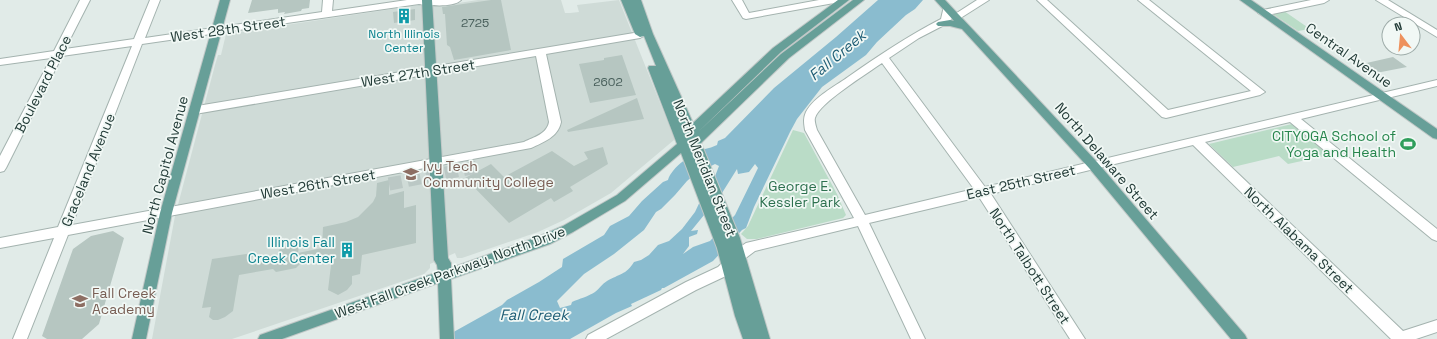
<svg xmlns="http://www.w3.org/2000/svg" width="1437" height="339" font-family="'Space Grotesk',sans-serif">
  <rect width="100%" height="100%" fill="#e1ebe8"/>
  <path fill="#cfdbd7" d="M478 0H561L565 13H570L579 12 577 5 619 0 674 138V140L611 193 564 220 538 232 462 258H457L455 253 430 264V268L424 274 232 339H152L175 216 215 65 218 55H221L226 34 419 5 439 6Z"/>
  <path fill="#badcc7" d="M1284 11 1310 29 1298 31 1273 14Z
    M1292 124 1329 155 1288 164 1279 156 1233 167 1209 144Z
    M793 130 804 133 837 194 846 215 843 218 757 239H747L741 234 748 226Z"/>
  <path fill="#8abccf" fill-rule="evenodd" d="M878 0H923L915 9 906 15 877 42 866 55 822 87 797 119 790 132 754 207 746 228 742 230 713 261 664 288H662L661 290 631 304 632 306 616 313 570 339H441L502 305 507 300 539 282 562 267 563 259 604 235 610 226 629 216 642 201 663 182 668 180C672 167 692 153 705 149 709 148 713 147 717 145L718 141 725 138 774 88 836 37ZM715 164 719 166 712 184 703 195 695 212 682 229 669 241 658 245 649 255 641 260 634 262C626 275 619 274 607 281 602 284 599 289 595 292 589 296 579 299 572 302L571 305 560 308 557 301 584 274 614 254 644 230 656 212 661 209 675 195 687 181 695 174ZM755 164 758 168 735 215 710 241 693 247 683 254 689 246V237L697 234 698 230 691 231 722 193 737 169 738 174 749 172Z"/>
  <path fill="#b6c6c1" d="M252 0H310L309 8 302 9 301 11 284 14 285 12 278 13V9L248 13Z
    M491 0H501L511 50 454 60 450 47 447 45 445 14H443L442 7Z
    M415 9V20L394 23 393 12Z
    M622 55 636 95 590 103 579 64 604 60V58Z
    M1393 57 1407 67 1376 73 1362 64Z
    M637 98 644 119 568 132 567 130Z
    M603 147 608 164 570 187 573 191 554 202 551 198 509 223 465 178 491 164 504 177 552 151 574 166 588 159 584 152Z
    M389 180V195L404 191V208L416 205V243L362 255 360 274 352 276V284L347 290 338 295 328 290 332 257 302 262 296 268 276 272 273 269 239 275 233 311 225 317 218 320H213L209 317 211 307 202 308 212 259 253 253 251 263 278 257 279 250 284 246 295 244 299 246 298 253 322 248 323 227 346 222 358 217 373 202 376 196 377 183Z
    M113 231 124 238 99 324 82 339H47L42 336 73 249 91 236Z"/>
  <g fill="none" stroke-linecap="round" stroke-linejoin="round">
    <path stroke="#bbc8c5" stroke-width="13" stroke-dasharray="13 6" stroke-linecap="butt" d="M389 184 477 167 480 169"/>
    <defs>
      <path id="minor" d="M80 0H90L65 49 134 39 150 0H160L145 38 322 12 323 0H333L332 11 407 0H461C453 8 429 5 419 4L142 44 72 225 524 142C534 137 547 134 549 122L536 56 195 114 191 113 189 110 191 107 640 32 645 35 640 38 546 54 561 122C558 137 544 142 531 148L68 235 27 339H13L54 238 0 248V238L58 227 132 46 62 56 6 168 4 171 0 172V156L51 58 0 65V59L54 51Z
        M732 0H742L749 13 819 0H839L834 3 746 19 743 18Z
        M977 0H989L959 19 956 20 952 18 948 23 919 38 889 58 985 187 1437 80V86L1301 119 1437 229V241L1432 239 1290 122 1205 142 1403 331 1437 320V332L1416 339H1391L1193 145 991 194 1085 339H1070L979 197 869 223 925 339H911L858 226 755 251 743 260 728 275 696 290 606 339H586L588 335 686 282 718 267 733 252 746 243 854 218 805 130C804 123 803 119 806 112 814 97 834 87 848 77 878 56 908 36 941 19L944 6H950L952 16ZM882 63 974 189 865 215 817 130C816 126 814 121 815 118 819 103 868 73 882 63Z
        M1037 0H1047L1168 110 1251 91 1138 0H1149L1265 92 1260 95 1166 118 1162 117Z
        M1311 0H1329L1324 3 1263 16 1258 13 1263 10Z
        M1376 0H1388L1437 30V37Z"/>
      <path id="major" d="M220 0H230L172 213 146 339H132L160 213Z
        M422 0H432L448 258 451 263V268L540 236 563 226 617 195 677 144 648 68 649 66H656L644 36 640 37 635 34 621 0H631L634 9 631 0H641L653 34 693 123 773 48 838 0H849L781 52 697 133 781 54 853 0H864L789 58 701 143 740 238 770 339H743L735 316 717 248 681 153 625 201 573 232 550 244 451 279 454 339H440L438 283 282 339H258L260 335 438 272 437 265 434 260ZM690 147H691L721 225Z
        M935 0H945L1097 162 1245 335 1247 339H1231L1089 168 962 29 950 26H938L936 24 938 22 950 20 954 21Z
        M1240 0H1251L1437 129V139L1433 138Z"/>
    </defs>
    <use href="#minor" stroke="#a4b3af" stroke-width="2"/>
    <use href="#major" stroke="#c1c8c7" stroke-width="2"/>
    <use href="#minor" fill="#fff" fill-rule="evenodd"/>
    <use href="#major" fill="#679f98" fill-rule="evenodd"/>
  </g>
  <defs>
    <symbol id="building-bare" viewBox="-9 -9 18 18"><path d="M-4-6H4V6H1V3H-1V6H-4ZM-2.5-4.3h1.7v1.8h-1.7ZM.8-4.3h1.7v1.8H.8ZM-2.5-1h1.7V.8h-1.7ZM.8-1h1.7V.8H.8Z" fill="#0f9aa8" stroke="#f1f8f5" stroke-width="2.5" paint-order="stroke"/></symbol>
    <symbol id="stadium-bare" viewBox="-9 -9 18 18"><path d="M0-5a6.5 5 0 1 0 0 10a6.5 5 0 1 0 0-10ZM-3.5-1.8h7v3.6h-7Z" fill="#2e9e5b" stroke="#f1f8f5" stroke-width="2.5" paint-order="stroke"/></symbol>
    <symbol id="university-bare" viewBox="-9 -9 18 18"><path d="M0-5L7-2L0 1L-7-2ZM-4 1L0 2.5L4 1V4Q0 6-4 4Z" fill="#8d6e63" stroke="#f1f8f5" stroke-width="2.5" paint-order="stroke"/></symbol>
    <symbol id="school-bare" viewBox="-9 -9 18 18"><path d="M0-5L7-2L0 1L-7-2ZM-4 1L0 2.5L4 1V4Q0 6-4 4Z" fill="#8d6e63" stroke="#f1f8f5" stroke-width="2.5" paint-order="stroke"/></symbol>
  </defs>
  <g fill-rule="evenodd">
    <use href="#building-bare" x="393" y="5" width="22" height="22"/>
    <use href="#stadium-bare" x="1397" y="133" width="22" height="22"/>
    <use href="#university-bare" x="400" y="163" width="22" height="22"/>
    <use href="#building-bare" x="336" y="239" width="22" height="22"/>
    <use href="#school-bare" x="69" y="290" width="22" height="22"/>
  </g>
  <g text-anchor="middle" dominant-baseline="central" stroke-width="3.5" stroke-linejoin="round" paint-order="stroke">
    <g font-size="12" fill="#475e5a">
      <text x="475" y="23">2725</text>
      <text x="608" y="82">2602</text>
    </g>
    <g font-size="12" fill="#0d838f" stroke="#f1f8f5">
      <text x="404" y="34">North Illinois<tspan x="404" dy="14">Center</tspan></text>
    </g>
    <g font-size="14" fill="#223b37" stroke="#f1f8f5">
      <text transform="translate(228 29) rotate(-8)">West 28th Street</text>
      <text transform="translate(1349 55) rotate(35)">Central Avenue</text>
      <text transform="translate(418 73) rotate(-9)">West 27th Street</text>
      <text transform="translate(43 84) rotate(-63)">Boulevard Place</text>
      <text transform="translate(1107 161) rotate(49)">North Delaware Street</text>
      <text transform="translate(165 165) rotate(-75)">North Capitol Avenue</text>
      <text transform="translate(705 168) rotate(68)">North Meridian Street</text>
      <text transform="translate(88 170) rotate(-68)">Graceland Avenue</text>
      <text transform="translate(1021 182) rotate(-13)">East 25th Street</text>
      <text transform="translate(318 184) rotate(-10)">West 26th Street</text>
      <text transform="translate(1299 240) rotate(44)">North Alabama Street</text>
      <text transform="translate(1030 266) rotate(57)">North Talbott Street</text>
      <text transform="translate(450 272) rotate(-20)">West Fall Creek Parkway, North Drive</text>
    </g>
    <g font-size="14" fill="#27864d" stroke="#f1f8f5" text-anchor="end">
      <text x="1396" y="136">CITYOGA School of<tspan x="1396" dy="16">Yoga and Health</tspan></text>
    </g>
    <g font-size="14" fill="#785e54" stroke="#f1f8f5" text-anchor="start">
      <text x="423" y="166">Ivy Tech<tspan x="423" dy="16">Community College</tspan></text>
      <text x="92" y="293">Fall Creek<tspan x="92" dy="16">Academy</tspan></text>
    </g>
    <g font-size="14" fill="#2d714f" stroke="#f1f8f5">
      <text x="800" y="186">George E.<tspan x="800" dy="16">Kessler Park</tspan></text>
    </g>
    <g font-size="14" fill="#0d838f" stroke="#f1f8f5" text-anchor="end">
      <text x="335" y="242">Illinois Fall<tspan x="335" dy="16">Creek Center</tspan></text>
    </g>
    <g font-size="15" font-style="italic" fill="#1e5d75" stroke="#f1f8f5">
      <text transform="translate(837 55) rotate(-40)">Fall Creek</text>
      <text x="534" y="314">Fall Creek</text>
    </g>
  </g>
  <g transform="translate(1401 36) rotate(344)"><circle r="19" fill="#f1f8f5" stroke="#9eaca9"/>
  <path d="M0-3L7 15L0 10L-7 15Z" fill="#ee915d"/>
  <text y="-6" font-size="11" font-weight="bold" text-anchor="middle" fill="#223b37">N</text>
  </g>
</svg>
